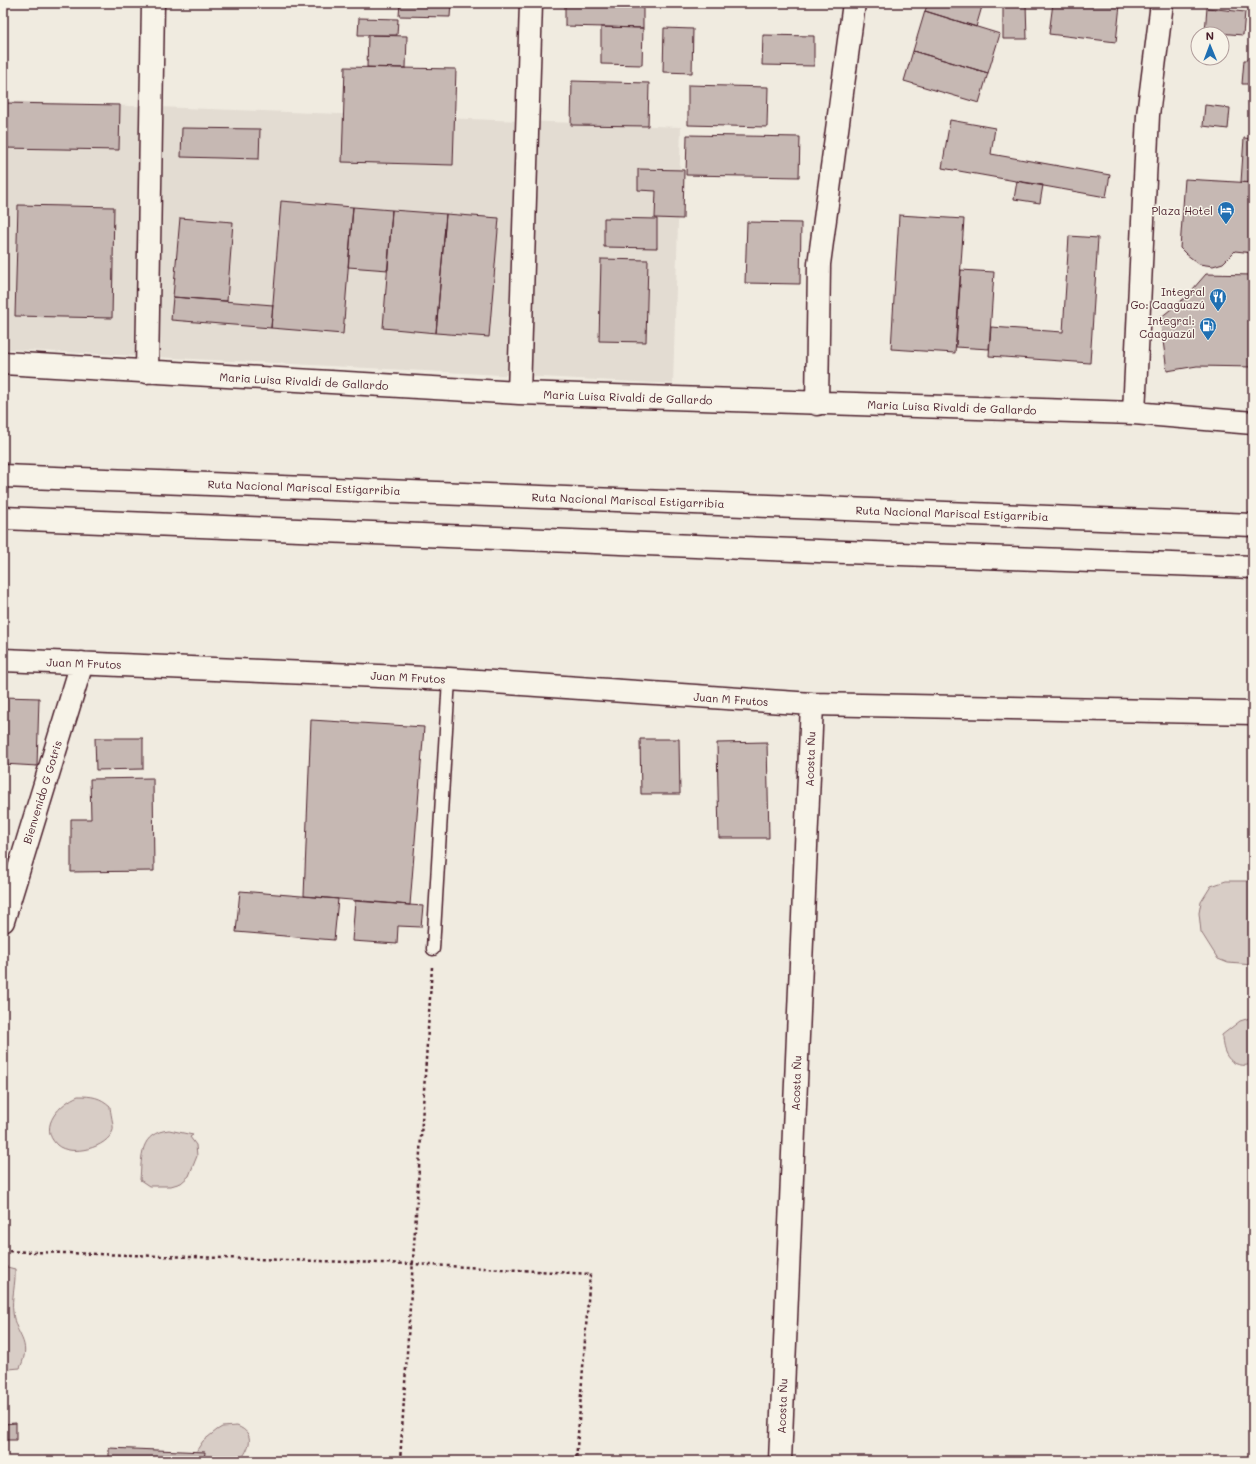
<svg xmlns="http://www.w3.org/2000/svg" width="1256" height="1464" font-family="Mali,sans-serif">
  <rect width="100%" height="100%" fill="#f0ebe0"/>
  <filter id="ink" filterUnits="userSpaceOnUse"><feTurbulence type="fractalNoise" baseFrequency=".025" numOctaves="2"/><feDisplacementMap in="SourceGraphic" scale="8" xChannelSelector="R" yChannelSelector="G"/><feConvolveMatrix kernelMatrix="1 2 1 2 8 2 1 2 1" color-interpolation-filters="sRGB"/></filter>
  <g filter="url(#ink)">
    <path fill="#e3dcd2" d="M3 101 681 127 673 384 3 349Z"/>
    <path fill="#d8cdc6" stroke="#917678" d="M1226 881H1248L1253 882V965L1228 963 1218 959 1201 932 1199 913 1201 902 1211 886Z
      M1253 1017V1061C1250 1065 1246 1066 1241 1065 1226 1063 1222 1048 1222 1035L1240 1021Z
      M78 1096C92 1096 100 1097 110 1106 110 1111 114 1126 113 1130 108 1148 71 1157 57 1145 37 1126 61 1103 78 1096Z
      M169 1130 193 1135 190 1137 196 1145 197 1156 189 1176 181 1183 171 1186H149L140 1180C142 1156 139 1133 169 1130Z
      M3 1266 15 1269C16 1284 11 1298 13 1312 15 1337 33 1340 20 1368L9 1369 3 1366V1363L6 1361H3Z
      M237 1426C257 1434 249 1448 240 1461H200L197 1450 203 1441 217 1430 222 1427Z"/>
    <path fill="#c6b8b3" stroke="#4a1f2b" d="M400 3H451L450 17 399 16Z
      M565 3H643V28L565 26Z
      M928 3H983L976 27 925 11Z
      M1003 3H1026L1027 39H1003Z
      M1053 3H1100L1120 5 1116 42 1049 34Z
      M1207 8 1245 12 1243 35 1205 32Z
      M925 11 1000 34 988 73 913 51Z
      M359 18 398 19 397 35H358Z
      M601 27 643 28 642 65 601 64Z
      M664 28 693 29 692 73 663 72Z
      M368 35 407 36 406 68 367 67Z
      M763 35 814 36V66L762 65Z
      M913 51 988 73 979 103 904 81Z
      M1244 60H1253V84H1242Z
      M345 67 456 69 453 165 342 162Z
      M572 81 649 83 648 126 571 125Z
      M688 85 768 87 767 127 688 125Z
      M3 103 120 105 119 150 3 148Z
      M1205 105 1230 108 1228 129 1203 126Z
      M950 120 995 128 991 154 1110 175 1106 197 942 168Z
      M182 128 260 129 259 159 181 157Z
      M687 135 800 137 799 177 686 175Z
      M1244 138 1253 139V183L1241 182Z
      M638 169 684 170 683 219 655 218 656 191 638 190Z
      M1185 179 1253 183V253L1235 251 1223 263 1213 266 1199 264 1186 254 1180 248Z
      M1017 181 1043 185 1040 203 1014 199Z
      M281 201 353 207 343 334 271 328Z
      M18 205 114 207 112 318 15 316Z
      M353 207 392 210 388 270 348 267Z
      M392 210 446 214 436 333 383 328Z
      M446 214 499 218 489 337 436 333Z
      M899 215 964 219 955 353 891 349Z
      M180 218 233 222 227 301 173 297Z
      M604 218 657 219V248L604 247Z
      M747 222 801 223 800 284 745 283Z
      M1069 236 1098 238 1090 363 989 356 991 327 1063 332Z
      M601 259 648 260 646 342 599 341Z
      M961 270 994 272 989 349 956 347Z
      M1206 274 1253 275V367L1197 366 1167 371 1160 318 1186 297Z
      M173 297 273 305 271 328 171 320Z
      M3 697 39 698 37 766 3 764Z
      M311 720 424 727 410 905 304 896Z
      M95 738H143V769L96 770Z
      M640 739H679L680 794H641Z
      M767 742 769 838H719L717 743Z
      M153 778 154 871 71 872V819H91L90 779Z
      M240 891 338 899 334 940 236 932Z
      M355 901 423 906 421 927 398 926 397 944 352 941Z
      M16 1423V1440H3V1424Z
      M109 1448 205 1452 204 1461H109Z"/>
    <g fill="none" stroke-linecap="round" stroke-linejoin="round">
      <defs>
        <path id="lane" d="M433 949 449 679"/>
        <path id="street" d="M3 363 519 393 1134 413 1253 423
          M147 372 153 3
          M519 393 531 3
          M817 404 819 264 854 3
          M1134 413 1148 115 1162 3
          M3 660 449 679 812 704 1253 713
          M3 921 82 663
          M780 1461 812 704"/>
        <path id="highway" d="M3 476 1253 525
          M3 518 818 551 1253 567"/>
      </defs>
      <use href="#lane" stroke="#4a1f2b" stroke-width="15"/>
      <use href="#street" stroke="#4a1f2b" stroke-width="25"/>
      <use href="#highway" stroke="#4a1f2b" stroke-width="25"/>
      <path stroke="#4a1f2b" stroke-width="2.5" stroke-dasharray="3 3" stroke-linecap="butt" d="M3 1251 413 1264 590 1274 576 1461
        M400 1461 432 967"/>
      <use href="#lane" stroke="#f7f3e8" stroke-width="12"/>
      <use href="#street" stroke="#f7f3e8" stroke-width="22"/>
      <use href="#highway" stroke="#f7f3e8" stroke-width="22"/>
    </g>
  </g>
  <defs>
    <symbol id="hotel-pin" viewBox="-11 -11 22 30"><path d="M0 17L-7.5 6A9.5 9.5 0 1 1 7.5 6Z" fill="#1f6fb2" stroke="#f7f3e8"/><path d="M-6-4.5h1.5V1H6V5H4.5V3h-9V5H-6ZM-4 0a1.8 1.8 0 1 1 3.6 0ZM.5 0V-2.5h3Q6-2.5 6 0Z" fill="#fff"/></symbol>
    <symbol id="restaurant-pin" viewBox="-11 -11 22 30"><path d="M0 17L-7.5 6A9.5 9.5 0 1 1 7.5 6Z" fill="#1f6fb2" stroke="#f7f3e8"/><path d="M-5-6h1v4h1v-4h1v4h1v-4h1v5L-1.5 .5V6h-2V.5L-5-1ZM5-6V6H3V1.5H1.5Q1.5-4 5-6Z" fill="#fff"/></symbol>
    <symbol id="fuel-pin" viewBox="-11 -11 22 30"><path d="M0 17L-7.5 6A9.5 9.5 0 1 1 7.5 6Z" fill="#1f6fb2" stroke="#f7f3e8"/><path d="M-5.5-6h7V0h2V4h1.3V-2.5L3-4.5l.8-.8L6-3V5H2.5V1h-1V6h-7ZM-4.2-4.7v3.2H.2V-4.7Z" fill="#fff"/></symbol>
  </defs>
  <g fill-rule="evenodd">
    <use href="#hotel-pin" x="1216" y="200" width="20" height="27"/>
    <use href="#restaurant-pin" x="1208" y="287" width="20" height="27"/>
    <use href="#fuel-pin" x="1198" y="316" width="20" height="27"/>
  </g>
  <g text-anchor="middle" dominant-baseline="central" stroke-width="3" stroke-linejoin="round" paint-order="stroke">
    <g font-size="11" fill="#4a1f2b" stroke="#f7f3e8" text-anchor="end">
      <text x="1213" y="210">Plaza Hotel</text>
      <text x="1205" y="291">Integral<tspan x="1205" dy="13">Go: Caaguazú</tspan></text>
      <text x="1195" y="320">Integral:<tspan x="1195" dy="13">Caaguazúl</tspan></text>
    </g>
    <g font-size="11" fill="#4a1f2b" stroke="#f7f3e8">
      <text transform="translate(304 381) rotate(3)">Maria Luisa Rivaldi de Gallardo</text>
      <text transform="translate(628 397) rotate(2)">Maria Luisa Rivaldi de Gallardo</text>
      <text transform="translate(952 407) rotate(2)">Maria Luisa Rivaldi de Gallardo</text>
      <text transform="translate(304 487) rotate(2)">Ruta Nacional Mariscal Estigarribia</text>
      <text transform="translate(628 500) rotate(2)">Ruta Nacional Mariscal Estigarribia</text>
      <text transform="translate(952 513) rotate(2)">Ruta Nacional Mariscal Estigarribia</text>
      <text transform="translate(84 663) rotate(2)">Juan M Frutos</text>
      <text transform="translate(408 677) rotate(3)">Juan M Frutos</text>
      <text transform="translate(731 699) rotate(4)">Juan M Frutos</text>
      <text transform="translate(810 759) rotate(-88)">Acosta Ñu</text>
      <text transform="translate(42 792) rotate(-73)">Bienvenido G Gotris</text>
      <text transform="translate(796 1083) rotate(-88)">Acosta Ñu</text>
      <text transform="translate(782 1406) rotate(-88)">Acosta Ñu</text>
    </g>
  </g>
  <rect width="1256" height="1464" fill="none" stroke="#f7f3e8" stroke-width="16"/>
  <rect x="8" y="8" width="1240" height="1448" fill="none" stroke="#4a1f2b" stroke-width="1.5" filter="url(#ink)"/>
  <g transform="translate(1210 46) rotate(359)"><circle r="19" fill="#f7f3e8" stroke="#b29e9c"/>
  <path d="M0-3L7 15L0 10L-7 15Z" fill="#1f6fb2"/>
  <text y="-6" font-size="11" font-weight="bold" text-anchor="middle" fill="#4a1f2b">N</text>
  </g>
</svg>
